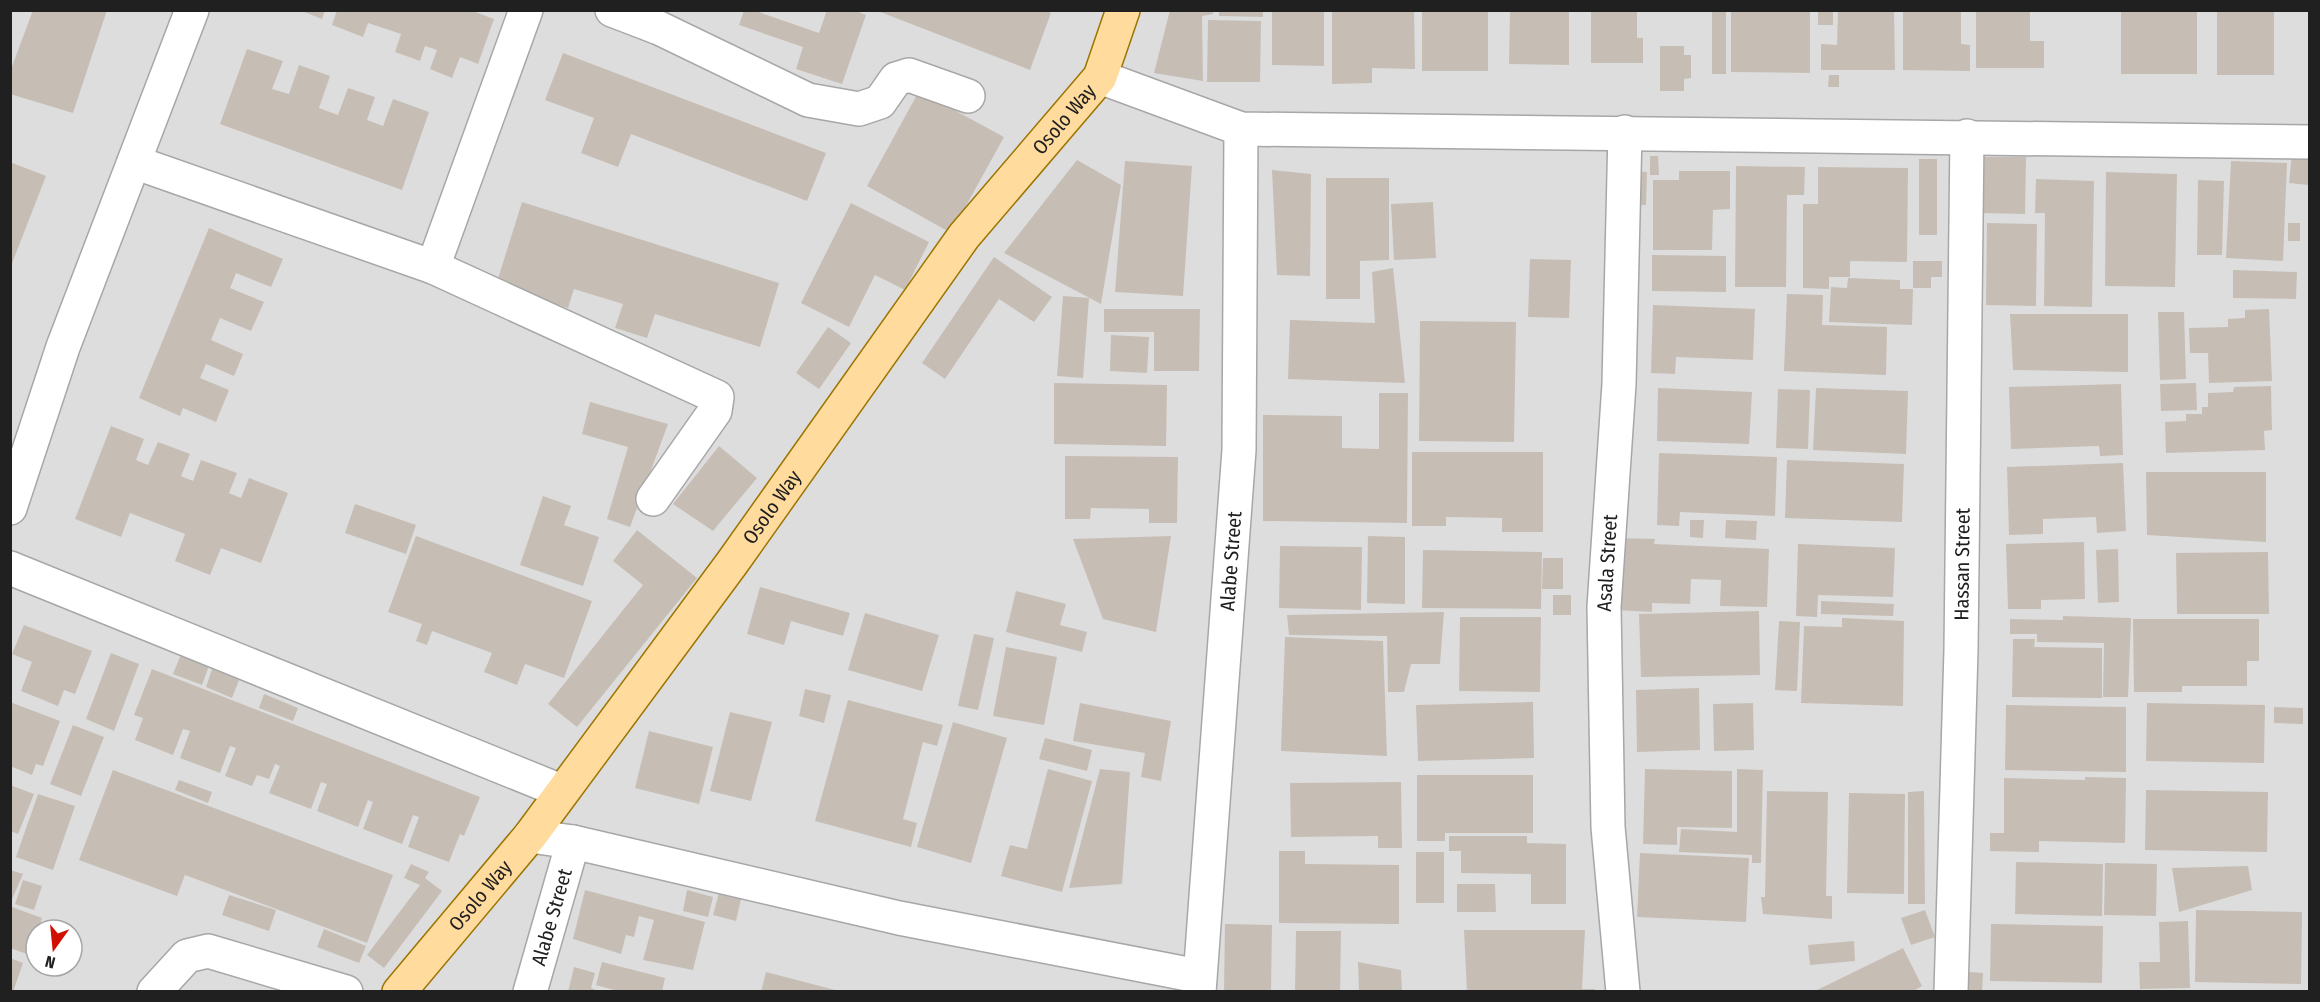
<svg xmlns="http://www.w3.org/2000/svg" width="2320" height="1002" font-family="'Fira Sans Condensed',sans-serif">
  <rect width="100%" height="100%" fill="#f1eee6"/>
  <path fill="#dedddd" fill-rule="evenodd" d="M10 11H2309V991H11ZM36 930H72V966H36Z"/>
  <path fill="#c6beb5" d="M33 10H107L73 113 10 94V72Z
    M299 10H325L322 19Z
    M337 10H470L494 19 478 64 460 57 452 78 430 69 437 50 425 46 420 61 395 52 401 34 368 23 363 37 332 25Z
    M744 10H753L819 33 827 10H854L866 15 842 84 796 69 803 47 739 25Z
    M875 10H1044L1051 13 1030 70Z
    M1170 10H1213V14L1202 16 1203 81 1154 73Z
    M1219 10H1263V17L1219 16Z
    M1272 10H1324V66L1272 65Z
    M1332 10H1414L1415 69 1372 68V83L1332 84Z
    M1422 10H1488V71H1422Z
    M1510 10H1569V65L1509 64Z
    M1591 10H1637V38H1643V63H1591Z
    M1712 10H1726V74H1712Z
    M1731 10H1810V73L1731 72Z
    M1818 10H1833V25H1818Z
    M1838 10H1894L1895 70H1821V44L1837 45Z
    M1903 10H1961V44L1970 45V71L1903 70Z
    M1976 10H2030V41H2044V68H1976Z
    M2121 10H2197V74H2121Z
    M2217 10H2274V75H2217Z
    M1208 20 1261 21 1260 82H1207Z
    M1660 46H1684V55H1691V78L1684 79V91H1660Z
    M247 49 283 61 272 89 289 94 299 65 330 76 319 108 338 115 348 88 375 97 367 120 383 126 393 99 429 112 402 190 220 124Z
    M563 53 826 153 807 201 631 134 618 167 581 153 594 118 545 100Z
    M1829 75H1839V87H1828Z
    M919 91 1004 137 951 233 867 186Z
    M2292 152 2310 153 2308 185 2289 183Z
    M1650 156H1658L1659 175H1650Z
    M1982 157H2026L2025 214 1981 213Z
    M1919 159H1937V235H1919Z
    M1077 160 1121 185 1101 304 1004 253Z
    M1125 161 1192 166 1183 296 1115 292Z
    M2231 161 2287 163 2283 261 2226 258Z
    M10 162 46 176 11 266H10Z
    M1736 166 1805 167 1804 195H1787L1786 287H1735Z
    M1818 167 1908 168 1907 262 1850 261V277H1829V289L1803 288V204H1818Z
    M1272 170 1311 174 1310 276 1277 275Z
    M1630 171 1647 172 1646 205H1630Z
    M1679 171H1730V209L1713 210 1712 250H1653V180H1679Z
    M2106 172 2177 174 2175 287 2105 286Z
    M1326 178H1389V260L1360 261V299H1326Z
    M2036 179 2094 181 2092 307 2044 306 2045 213H2035Z
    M2198 180 2224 181 2222 255H2197Z
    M522 202 779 283 760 347 655 314 647 338 615 328 623 304 574 289 568 308 496 285Z
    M1433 202 1436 258 1394 260 1391 204Z
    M851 203 929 242 905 290 875 275 849 327 801 303Z
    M1987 223 2037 224 2036 306 1986 305Z
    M2288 223H2300V241H2288Z
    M209 228 283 259 271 287 236 273 230 288 264 302 251 331 220 318 211 340 243 354 234 376 206 364 200 378 229 390 216 422 183 408 180 416 139 398Z
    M1652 255 1726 256V292L1652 291Z
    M994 257 1052 297 1034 322 999 299 945 379 922 363Z
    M1530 259 1571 260 1569 318 1528 317Z
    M1913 261H1942V277H1931V288H1913Z
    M1393 268 1405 383 1288 379 1290 320 1375 323 1372 272Z
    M2233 270 2297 272 2296 299 2233 298Z
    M1848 278 1900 280V289H1913L1912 325 1829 322 1831 287 1847 288Z
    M1787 294 1823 295 1822 325 1887 327 1886 375 1784 371Z
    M1063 296 1089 298 1083 378 1057 376Z
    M1653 305 1755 309 1753 360 1676 357 1675 374 1651 373Z
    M1104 309H1200L1199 371H1154V332H1104Z
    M2269 309 2272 381 2209 383 2208 353H2190L2189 328 2228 327V319L2245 318V310Z
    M2158 312H2184L2186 379 2160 380Z
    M2010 314H2128V372L2013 370Z
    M1420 321 1516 322 1514 442 1419 441Z
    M828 327 851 343 819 389 796 373Z
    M1111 335 1149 337 1147 373 1110 371Z
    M1054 383 1167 385 1166 446 1054 444Z
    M2196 383 2197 410 2161 411 2160 384Z
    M2121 384 2123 455 2100 456 2099 446 2011 449 2009 387Z
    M2271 386 2272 430 2264 431 2265 450 2166 453 2165 422 2186 421V414H2202V407H2208V393L2233 392 2234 387Z
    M1658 388 1752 392 1749 444 1657 441Z
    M1816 388 1908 391 1906 454 1813 450Z
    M1778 389 1810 390 1808 449 1776 448Z
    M1379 393H1408L1407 523 1263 521V415L1342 416V448L1379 449Z
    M590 402 668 424 630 527 607 519 628 447 582 434Z
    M111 426 144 439 136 460 148 465 158 442 190 454 181 476 193 481 201 460 237 473 229 493 241 498 249 478 288 493 261 563 221 548 210 575 175 561 185 534 130 513 121 537 75 519Z
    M719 446 757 478 713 531 673 504Z
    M1412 452H1543V532H1502V518L1446 517V526H1412Z
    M1659 453 1777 457 1775 516 1680 512 1679 526 1657 525Z
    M1065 456 1178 457 1177 523H1149V509L1091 508 1090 519H1065Z
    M1787 460 1904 464 1902 522 1785 518Z
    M2123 463 2126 531 2097 533 2096 517 2043 519V534L2009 535 2007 467Z
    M2146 472H2266V542L2147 535Z
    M543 496 571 506 564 525 599 537 583 586 520 565Z
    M355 504 416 525 406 554 345 533Z
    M1690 520H1704L1703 538 1690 537Z
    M1726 520 1757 521 1756 540 1725 538Z
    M637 530 697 578 577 727 548 704 643 585 613 561Z
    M416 536 592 601 564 678 525 664 517 685 484 672 492 653 432 631 427 645 416 641 422 624 388 612Z
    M1171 536 1156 632 1103 619 1073 539Z
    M1368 536 1405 537V604L1367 603Z
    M1618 538 1655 539 1654 544 1769 549 1767 607 1720 606 1721 580 1691 579 1690 604 1652 603V612L1615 610Z
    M2084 542 2085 599 2041 600V609H2008L2006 544Z
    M1798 544 1895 548 1893 597 1818 595 1817 617 1796 616Z
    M1280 546 1362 547 1361 610 1279 608Z
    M2118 549 2119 602 2098 603 2096 550Z
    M1423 550 1542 552 1541 609 1422 608Z
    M2268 552 2269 614H2177L2176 553Z
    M1543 558H1563V589H1542Z
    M760 587 850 613 843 636 791 621 784 645 747 634Z
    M1016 591 1066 604 1060 625 1087 632 1082 652 1006 632Z
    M1553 595H1571V615H1553Z
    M1821 601 1894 604 1893 616 1821 614Z
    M1759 611 1760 675 1641 677 1639 614Z
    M1444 612 1440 664H1411L1404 692H1388L1387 636 1289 635 1287 615Z
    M865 613 939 635 922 691 848 670Z
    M2063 616 2131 618 2128 697H2103L2104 643 2037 642V634H2010V619L2063 620Z
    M1460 617H1541L1540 692 1459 691Z
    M1842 618 1904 621 1903 706 1801 703 1804 626 1842 627Z
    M2133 619H2259V661H2247V686H2182V692H2134Z
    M1779 621 1800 622 1797 691 1775 690Z
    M24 625 92 651 75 694 64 690 58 706 21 691 32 662 12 654Z
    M974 634 994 638 978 710 958 706Z
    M1285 637 1383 641 1387 756 1281 751Z
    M2013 639H2035L2034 647 2102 648V698L2012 697Z
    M1006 647 1057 657 1044 725 993 716Z
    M182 652 210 663 202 685 173 674Z
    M111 653 139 664 114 731 86 719Z
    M152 669 480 797 464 836 460 834 449 862 408 847 419 817 413 815 402 844 363 829 373 802 368 800 358 827 317 811 327 784 321 782 311 809 269 793 280 766 275 764 269 779 257 775 252 786 225 776 236 748 230 746 220 773 180 758 190 731 183 729 173 755 135 740 143 718 134 715Z
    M212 669 239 680 232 698 206 687Z
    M1699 688 1700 750 1637 752 1636 690Z
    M805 689 831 695 824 723 799 716Z
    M264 694 298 708 293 721 259 708Z
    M848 700 943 725 937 746 923 742 903 819 917 823 911 847 815 821Z
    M10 702 60 721 43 766 36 764 32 775 10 766Z
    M1533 702 1534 758 1418 761 1416 705Z
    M1080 703 1171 721 1161 781 1141 777 1145 753 1073 741Z
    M1753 703 1754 750 1714 751 1713 704Z
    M2147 703 2265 705 2264 763 2146 761Z
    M2006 705 2126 707V772L2005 770Z
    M2274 707 2303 708V724L2274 723Z
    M730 712 772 722 751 801 710 791Z
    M953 722 1007 738 971 863 917 847Z
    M73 725 104 737 81 796 50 784Z
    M649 731 713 747 699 804 635 788Z
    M1045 738 1092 750 1087 771 1039 759Z
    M1048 769 1092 781 1062 892 1001 876 1010 845 1027 849Z
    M1100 769 1130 772 1122 884 1069 888Z
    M1645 769 1732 771V828L1677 827V845L1643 844Z
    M1737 769 1763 770 1761 863H1752V855L1679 852 1681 829 1737 832Z
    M113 770 393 875 367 943 185 875 177 896 79 860Z
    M1417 775H1533V833H1445V841H1417Z
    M2085 777 2126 778 2125 843 2039 841V852L1990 851V833H2004V778L2085 780Z
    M179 780 212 792 208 803 175 790Z
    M1401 782 1402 848H1378V836L1291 837 1290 783Z
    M10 785 34 794 18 834 10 831Z
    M2146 790 2268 792 2267 852 2145 850Z
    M1767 791 1828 792 1826 896H1832V919L1763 914 1761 897H1765Z
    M1924 791 1925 904H1908V792Z
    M1849 793 1905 794 1904 894 1847 893Z
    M38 794 75 806 53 870 16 857Z
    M1449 836H1527V843L1566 844V904H1531V874L1461 873V851H1449Z
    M1279 851H1305V864L1399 865V924L1279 923Z
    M1416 852H1444V903H1416Z
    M1640 853 1749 858 1746 922 1637 917Z
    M2016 862 2103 864 2102 916 2015 914Z
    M2105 863 2157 864 2156 916 2104 915Z
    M411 864 429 872 425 878 442 891 384 968 367 955 420 885 404 878Z
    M2248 866 2252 890 2179 912 2172 868Z
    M10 870 23 874 10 904Z
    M23 880 42 886 34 910 15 904Z
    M1457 884H1495L1496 912H1457Z
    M585 890 705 922 693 970 643 960 654 920 639 916 634 937 626 935 621 954 573 939Z
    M687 890 713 897 708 917 683 911Z
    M719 893 741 899 736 921 713 915Z
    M229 895 276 910 269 931 222 915Z
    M12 907 42 918 38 930H36L30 955 10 948Z
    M1925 910 1935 937 1911 945 1901 918Z
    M2196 910 2302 912 2301 984 2195 982Z
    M2188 921 2190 988 2140 989 2139 962H2160L2159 922Z
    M1225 924 1272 925 1271 992H1224Z
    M1991 924 2103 926 2102 983 1990 981Z
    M324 929 366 946 359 963 317 947Z
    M1464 930H1585L1582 989H1595V992H1467Z
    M1296 931H1341L1340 992H1295Z
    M1854 941 1855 961 1810 965 1808 945Z
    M1903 948 1922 986 1912 992H1813Z
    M10 958 23 963 13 992H10Z
    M602 962 665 978 662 992H621L596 985Z
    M1358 962 1401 970 1402 992H1359Z
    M574 967 595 973 591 988 601 992H568Z
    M766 972 839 991V992H761Z
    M1969 972 1983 973 1982 992H1969Z"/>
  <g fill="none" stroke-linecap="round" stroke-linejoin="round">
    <defs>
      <g id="minor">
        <path d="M612 10 659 28 808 100 859 109 880 102 896 79 909 75 968 96"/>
        <path d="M1100 77 1241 129 2310 142"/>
        <path d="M134 162 433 267 717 397 715 411 653 499"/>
        <path d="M433 267 526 10"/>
        <path d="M10 508 63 347 192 10"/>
        <path d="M10 568 561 791"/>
        <path d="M530 836 573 842 899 918 1198 976"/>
        <path d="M154 992 187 956 208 951 346 992"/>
        <path id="s1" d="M530 992 573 842"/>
        <path id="s2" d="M1199 992 1239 450 1241 129"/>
        <path id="s3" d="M1623 992 1608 827 1604 607 1619 384 1625 132"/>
        <path id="s4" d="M1951 992 1961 650 1967 136"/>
      </g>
      <g id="major">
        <path id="s5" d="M399 992 530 836 732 563 964 236 1100 77 1123 10"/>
      </g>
    </defs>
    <use href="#minor" stroke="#a7a7a7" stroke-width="36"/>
    <use href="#major" stroke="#9c7400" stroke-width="36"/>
    <use href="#minor" stroke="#fff" stroke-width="33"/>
    <use href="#major" stroke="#ffdc9d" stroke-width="33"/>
  </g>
  <g text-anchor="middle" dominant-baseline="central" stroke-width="4.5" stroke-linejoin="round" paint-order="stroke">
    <g font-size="20" fill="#202020" stroke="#fff">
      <text stroke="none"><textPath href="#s5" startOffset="1098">Osolo Way</textPath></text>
      <text stroke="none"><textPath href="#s5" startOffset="612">Osolo Way</textPath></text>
      <text stroke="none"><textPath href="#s2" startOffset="432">Alabe Street</textPath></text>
      <text stroke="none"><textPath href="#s3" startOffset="430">Asala Street</textPath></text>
      <text stroke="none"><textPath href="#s4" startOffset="428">Hassan Street</textPath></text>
      <text stroke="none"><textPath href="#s5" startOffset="126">Osolo Way</textPath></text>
      <text stroke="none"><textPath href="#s1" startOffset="78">Alabe Street</textPath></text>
    </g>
  </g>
  <rect width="2320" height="1002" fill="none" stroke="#202020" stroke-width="24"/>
  <g transform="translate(54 948) rotate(195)"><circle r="28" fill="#ffffff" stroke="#a6a6a6" stroke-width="1.5"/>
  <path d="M0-4.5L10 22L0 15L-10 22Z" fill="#d00f00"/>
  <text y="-9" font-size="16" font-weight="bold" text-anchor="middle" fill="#202020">N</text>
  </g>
</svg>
